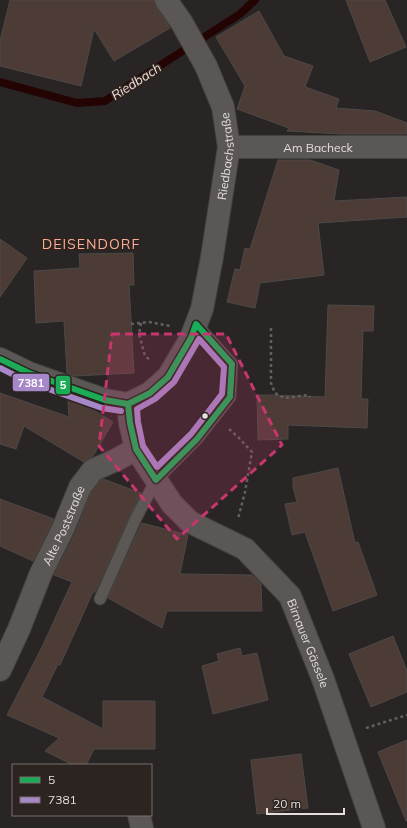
<svg xmlns="http://www.w3.org/2000/svg" width="407" height="828" font-family="Mulish,sans-serif">
  <rect width="100%" height="100%" fill="#292524"/>
  <g fill="none" stroke-linecap="round" stroke-linejoin="round">
    <path stroke="#240303" stroke-width="8" d="M0 82 77 103 105 101 240 14 255 0"/>
  </g>
  <path fill="#4d3c36" stroke="#4c4948" d="M10 0H154L156 7 170 28 114 61 94 29 81 86 0 66V41Z
    M346 0H385L406 47 370 62Z
    M259 11 284 56 313 66 305 87 339 99 336 108 375 111 407 123V134H342L287 131 289 128 237 109 245 86 216 37Z
    M278 160H310L339 170 334 201 407 197V217L318 223 324 275 260 283 255 308 227 302 235 269 240 270 245 248 250 249Z
    M0 239 27 258 0 297Z
    M133 253 134 285H129L134 373 75 376 67 373 64 321 36 323 34 271 80 268 79 254Z
    M328 305 374 306 373 331H363L361 399H368L367 428 288 425V439L258 440 257 395H268L325 397Z
    M0 393 69 417 68 400 90 408 113 422 93 456 84 462 24 426 16 449 0 444Z
    M338 468 355 543 358 542 377 595 333 611 305 532 292 535 285 504 297 502 293 487V478Z
    M103 479 141 493 130 515 95 592H93L60 665 58 664 42 697 103 729V701H155V749H94L86 765H73L45 751 59 738 7 715 42 647 72 582 54 575 75 534 91 493 101 480Z
    M0 499 54 519 33 561 0 546Z
    M142 523 188 535 180 574 252 575 261 584 262 611H167L162 628 108 598Z
    M393 636 407 671V692L371 707 349 654Z
    M240 648 242 656 257 653 268 700 213 714 202 666 219 661 217 654Z
    M407 740V821H406L378 752Z
    M301 754 308 808 257 814 251 760Z"/>
  <g fill="none" stroke-linecap="round" stroke-linejoin="round">
    <defs>
      <path id="service" d="M100 599 136 518 156 480 197 439 230 397 232 364 196 324"/>
      <g id="minor">
        <path id="s1" d="M229 147H407"/>
        <path id="s2" d="M0 359 29 373 105 400 128 404 150 393 168 377 191 338 202 309 212 257 229 147 223 107 206 66 182 23 166 0"/>
        <path id="s3" d="M128 404 130 423 136 449 172 504 190 522 245 549 290 596 323 679 374 828"/>
        <path id="s4" d="M0 670 19 629 41 573 63 529 80 487 93 470 116 460 136 449"/>
        <path d="M139 815 142 828"/>
      </g>
    </defs>
    <use href="#service" stroke="#44413f" stroke-width="13"/>
    <use href="#minor" stroke="#44413f" stroke-width="24"/>
    <path stroke="#62605f" stroke-width="2.5" stroke-dasharray="3 3" stroke-linecap="butt" d="M141 323 139 334 145 356 150 360
      M131 324 149 322 170 326
      M271 328V383L275 393 284 398 308 395 310 397
      M229 429 239 438 252 452 245 492 238 519
      M366 728 407 715"/>
    <use href="#service" stroke="#5a5755" stroke-width="11"/>
    <use href="#minor" stroke="#5a5755" stroke-width="22"/>
    <defs>
      <path id="bus-1" d="M196 324 232 364 230 397 197 439 156 480 136 449 130 423 128 404 150 393 168 377 191 338Z
        M0 359 29 373 105 400 128 404"/>
      <path id="bus-2" d="M199 339 224 367 222 394 191 434 157 467 143 446 138 422 137 409 155 399 174 382Z
        M0 368 26 381 102 408 121 411"/>
    </defs>
    <use href="#bus-1" stroke="#2c2421" stroke-width="9"/>
    <use href="#bus-2" stroke="#2c2421" stroke-width="9"/>
    <use href="#bus-1" stroke="#1aac56" stroke-width="6"/>
    <use href="#bus-2" stroke="#a688c9" stroke-width="6"/>
  </g>
  <path fill="#c7366e" fill-opacity="0.2" stroke="#c7366e" stroke-width="3" stroke-dasharray="8 5" stroke-linejoin="round" d="M112 334H226L282 445 177 539 99 446Z"/>
  <circle fill="#e4dfdd" stroke="#2c2421" stroke-width="1.5" cx="205" cy="416" r="3.5"/>
  <g text-anchor="middle" dominant-baseline="central" stroke-width="3.5" stroke-linejoin="round" paint-order="stroke">
    <g font-size="12" fill="#e4dfdd" stroke="#2c2421">
      <text stroke="none"><textPath href="#s1" startOffset="89">Am Bacheck</textPath></text>
      <text stroke="none"><textPath href="#s2" startOffset="416">Riedbachstraße</textPath></text>
      <text stroke="none"><textPath href="#s4" startOffset="158">Alte Poststraße</textPath></text>
      <text stroke="none"><textPath href="#s3" startOffset="314">Birnauer Gässele</textPath></text>
    </g>
    <g font-size="13" font-style="italic" fill="#f5dcd4" stroke="#2c2421">
      <text transform="translate(136 81) rotate(-33)">Riedbach</text>
    </g>
    <g font-size="14" letter-spacing="1" fill="#faab92" stroke="#2c2421">
      <text x="91" y="244">DEISENDORF</text>
    </g>
  </g>
  <g stroke="#2c2421" stroke-width="1.5">
    <rect x="12" y="373" width="38" height="19" rx="4" fill="#a688c9"/>
    <rect x="55" y="375" width="16" height="20" rx="4" fill="#1aac56"/>
  </g>
  <g font-size="11" text-anchor="middle" font-weight="bold" fill="#fff">
    <text x="31" y="387">7381</text>
    <text x="63" y="389">5</text>
  </g>
  <rect x="12" y="764" width="140" height="52" fill="#2c2421" stroke="#766f6c"/>
  <rect x="20" y="777" width="20" height="6" fill="#1aac56" stroke="#766f6c"/>
  <text x="48" y="784" font-size="12" fill="#e4dfdd">5</text>
  <rect x="20" y="797" width="20" height="6" fill="#a688c9" stroke="#766f6c"/>
  <text x="48" y="804" font-size="12" fill="#e4dfdd">7381</text>
  <path d="M267 808v6h77v-6" fill="none" stroke="#e4dfdd" stroke-width="2"/>
  <text x="273" y="808" font-size="12" fill="#e4dfdd" stroke="#2c2421" stroke-width="3" paint-order="stroke">20 m</text>
</svg>
